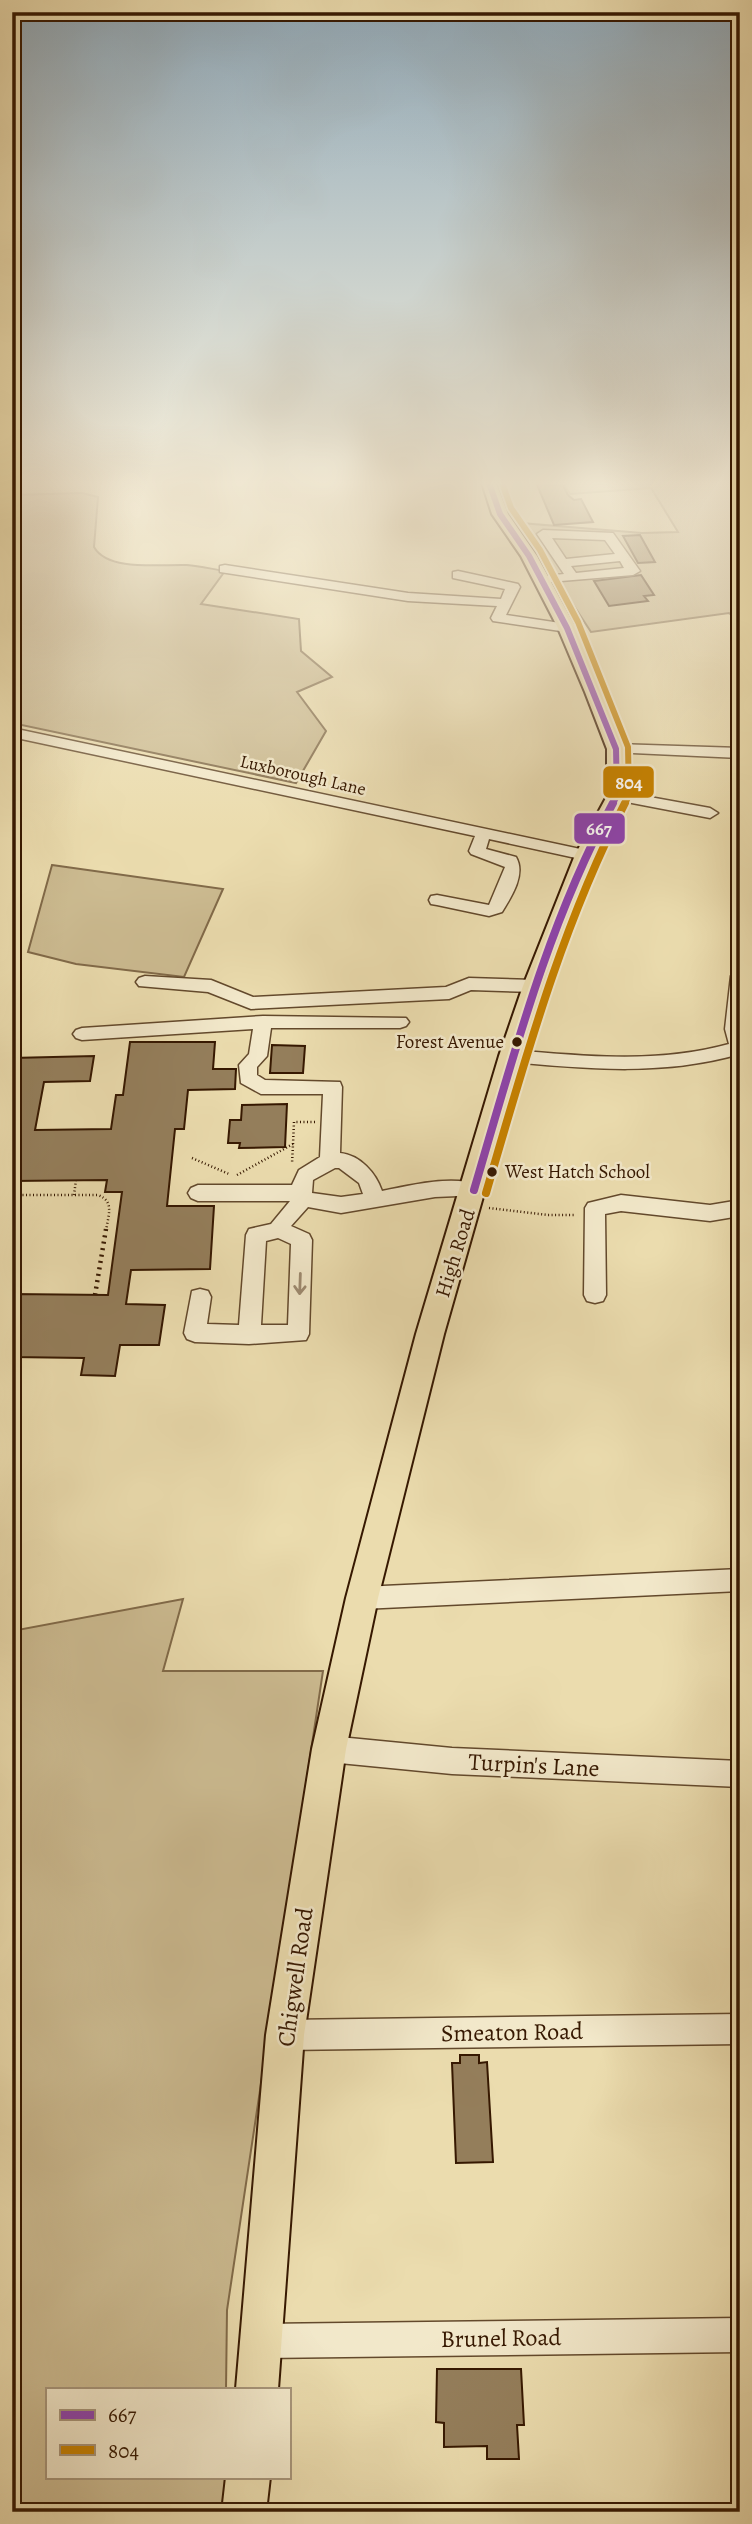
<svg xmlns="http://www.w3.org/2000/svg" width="752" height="2524" font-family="Alegreya,serif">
  <rect width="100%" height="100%" fill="#ebdcae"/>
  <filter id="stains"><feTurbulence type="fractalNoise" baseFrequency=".00286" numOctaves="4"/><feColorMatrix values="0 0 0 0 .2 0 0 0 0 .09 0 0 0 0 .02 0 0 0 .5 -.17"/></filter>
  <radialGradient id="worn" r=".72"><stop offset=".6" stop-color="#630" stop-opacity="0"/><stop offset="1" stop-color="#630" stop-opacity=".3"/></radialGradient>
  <path fill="#ccbb91" stroke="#816a49" stroke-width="2" d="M561 480H740V622L729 613 591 632 520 523 642 533 678 532 651 488 570 494Z
    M82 493 98 497 94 547C108 572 161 564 187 565 199 566 212 569 225 571L201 604 299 619 301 651 332 677 297 692 326 731 296 783 12 723V495Z
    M52 865 223 889 184 977 76 964 28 952Z
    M183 1599 163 1671H323L227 2310 226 2389H47V2477H225L224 2512H12V1631Z"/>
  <path fill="#947e5b" stroke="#361801" stroke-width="2" d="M535 480H560L568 495 574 500 581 499 593 522 554 525Z
    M640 535 655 562 638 563 623 536Z
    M641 575 654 595 644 596 648 601 609 606 594 581Z
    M130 1042H215L213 1069H236L235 1089 188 1090 184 1129H175L167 1206H214L210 1269 131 1270 126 1304 165 1305 159 1345H120L115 1376 81 1375 84 1358 12 1357V1294L108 1295 122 1192H105L107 1180 12 1181V1058L94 1056 90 1081 44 1082 35 1130 111 1129 116 1095H123Z
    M272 1045 305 1046 303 1073H270Z
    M287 1104 285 1147 239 1148 240 1143H228L230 1120H241L242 1105Z
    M460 2055H479V2063L487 2062 493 2162 456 2163 452 2063H460Z
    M437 2369H521L524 2425H517L519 2459H487V2446L444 2447V2423L436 2422Z"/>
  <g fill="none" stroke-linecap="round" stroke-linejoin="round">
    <defs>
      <path id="minor" d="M543 530 613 533 640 571 633 575 537 583V577L564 574 537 534ZM552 538 605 540 615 554 566 559ZM620 561 624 568 576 573 571 566Z
        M225 565 408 593 501 599 505 589 453 578V572L458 571 518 584 520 587 506 615 567 624 574 628 567 632 493 621 491 618 497 606 408 601 220 572V566Z
        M12 728 585 850 593 855 585 860 489 839 486 849 516 857C526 874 512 896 502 912L489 916 437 905 431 904 429 900 431 896 437 895 489 905 505 867 471 854 469 851 475 836 12 737Z
        M616 744 740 748V758L611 752 608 749 611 746Z
        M617 791 710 808 718 813 710 818 611 799 609 796Z
        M740 970V1054C663 1076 589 1069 511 1062L504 1061 502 1056 504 1051 511 1050C584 1056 657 1064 729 1044L725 1029 731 976Z
        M145 976 211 980 253 997 446 987 469 978 534 980 543 986 534 992 471 990 449 999 251 1009 208 992 139 986 136 982 139 978Z
        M263 1016 406 1018 409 1022 406 1026 400 1028H271L267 1056 257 1067V1075L265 1080 340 1082 342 1087 340 1153C360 1155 376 1173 382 1191 413 1185 450 1175 481 1185L484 1190 481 1195 435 1197 341 1213 308 1207 291 1226 309 1234 312 1240 309 1334 306 1340 249 1344 195 1342 187 1339 184 1333 192 1291 200 1289 208 1291 211 1297 207 1324 239 1325 246 1235 249 1229 271 1224 290 1201H198L191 1198 188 1193 191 1188 198 1185H292L299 1170 320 1157 323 1094H261L241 1083 239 1065 249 1054 253 1029 82 1040 76 1038 73 1034 76 1030 82 1028ZM335 1168H339L359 1183 363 1194 341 1197 312 1193 313 1180ZM278 1238 291 1244 288 1325H261L266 1241Z
        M621 1195 710 1205 740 1200V1216L710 1221 621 1211 605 1214 606 1295 603 1301 595 1303 587 1301 584 1295 585 1208 588 1203Z
        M740 1569V1591L362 1609 353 1606 350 1598 353 1590 362 1587Z
        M329 1736 452 1748 740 1761V1787L452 1774 329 1762 320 1758 316 1749 320 1740Z
        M740 2014V2044L285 2050 274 2046 270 2035 274 2024 285 2020Z
        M740 2318V2352L263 2358 251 2353 246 2341 251 2329 263 2324Z"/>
      <path id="major" d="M481 480H495L508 514 537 556 576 628 603 692 625 749 627 796 595 855 545 986 523 1056 444 1334 378 1598 346 1749 304 2035 278 2389H236L266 2035 312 1749 346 1598 416 1334 499 1056 523 986 575 855 607 796V749L585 692 558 628 521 556 492 514Z
        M226 2477H270L266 2512H222Z"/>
    </defs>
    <use href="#minor" stroke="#63492c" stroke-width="3"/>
    <use href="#major" stroke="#361801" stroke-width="4"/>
    <path stroke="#361801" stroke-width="2.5" stroke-dasharray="1 2.5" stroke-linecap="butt" d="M293 1144 294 1122H315
      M192 1158 229 1174
      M237 1175 293 1144 292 1164
      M12 1195H98C115 1201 108 1216 106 1231
      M74 1195 76 1180
      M489 1208 548 1215H575"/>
    <path stroke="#361801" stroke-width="4.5" stroke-dasharray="2 4.5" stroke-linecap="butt" d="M95 1295 106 1229"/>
    <use href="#minor" fill="#f2e8ca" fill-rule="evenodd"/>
    <use href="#major" fill="#ebdcae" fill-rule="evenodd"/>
    <defs>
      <path id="bus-1-far1" d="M488 480 500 514 529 556 567 628 616 749 617 796 612 805"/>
      <path id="bus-1" d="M474 1190C513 1058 547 925 613 803"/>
      <path id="bus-2-far1" d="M501 480 511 508 540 550 578 622 628 747 629 796 624 805"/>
      <path id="bus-2" d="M486 1193C525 1060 561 927 625 803"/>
    </defs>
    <use href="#bus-1-far1" stroke="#f2e8ca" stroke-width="10"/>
    <use href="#bus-1" stroke="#f2e8ca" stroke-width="12"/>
    <use href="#bus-2-far1" stroke="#f2e8ca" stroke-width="10"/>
    <use href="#bus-2" stroke="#f2e8ca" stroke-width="12"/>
    <use href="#bus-1-far1" stroke="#8e44ad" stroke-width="6"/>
    <use href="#bus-1" stroke="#8e44ad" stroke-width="8"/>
    <use href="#bus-2-far1" stroke="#c78200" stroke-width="6"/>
    <use href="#bus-2" stroke="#c78200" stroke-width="8"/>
  </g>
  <defs><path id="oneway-shaft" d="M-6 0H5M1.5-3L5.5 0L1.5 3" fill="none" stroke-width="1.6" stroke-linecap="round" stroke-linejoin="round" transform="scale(1.75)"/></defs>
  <use stroke="#9d8a70" href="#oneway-shaft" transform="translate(300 1284) rotate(92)"/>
  <linearGradient id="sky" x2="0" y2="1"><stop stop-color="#90a9b9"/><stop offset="0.58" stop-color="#f6efdb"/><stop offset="1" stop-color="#f6efdb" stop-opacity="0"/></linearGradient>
  <rect width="752" height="833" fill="url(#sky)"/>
  <g fill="#361801" stroke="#f2e8ca" stroke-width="2.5">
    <circle cx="517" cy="1042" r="6"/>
    <circle cx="492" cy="1172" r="6"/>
  </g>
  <g text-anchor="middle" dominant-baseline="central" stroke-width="5" stroke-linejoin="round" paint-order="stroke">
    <g font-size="18" fill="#361801" stroke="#f2e8ca">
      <text transform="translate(303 775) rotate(13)">Luxborough Lane</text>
    </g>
    <g font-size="19" fill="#361801" stroke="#f2e8ca" text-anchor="end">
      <text x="504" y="1042">Forest Avenue</text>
      <text x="505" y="1172" text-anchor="start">West Hatch School</text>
    </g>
    <g font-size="21" fill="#361801" stroke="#f2e8ca">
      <text transform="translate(455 1253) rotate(-73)">High Road</text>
    </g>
    <g font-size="24" fill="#361801" stroke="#f2e8ca">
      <text transform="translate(534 1765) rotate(3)">Turpin's Lane</text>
      <text transform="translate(295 1977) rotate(-82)">Chigwell Road</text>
      <text transform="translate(512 2032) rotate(-1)">Smeaton Road</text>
      <text transform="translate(501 2338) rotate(-1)">Brunel Road</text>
    </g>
  </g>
  <g stroke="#f2e8ca" stroke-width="2.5">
    <rect x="602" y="765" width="53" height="34" rx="7" fill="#c78200"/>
    <rect x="573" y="812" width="53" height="33" rx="7" fill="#8e44ad"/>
  </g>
  <g font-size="19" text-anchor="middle" font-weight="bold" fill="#fff">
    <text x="629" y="789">804</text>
    <text x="599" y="835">667</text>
  </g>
  <rect width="752" height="2524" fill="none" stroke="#ebdcae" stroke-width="42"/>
  <rect x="14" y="14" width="724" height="2496" fill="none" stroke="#361801" stroke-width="3.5"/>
  <rect x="21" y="21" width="710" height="2482" fill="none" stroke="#361801" stroke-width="2"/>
  <rect x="46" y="2388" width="245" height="91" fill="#f2e8ca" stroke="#a7957a" stroke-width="2"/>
  <rect x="60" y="2410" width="35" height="10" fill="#8e44ad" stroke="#a7957a" stroke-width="2"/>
  <text x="108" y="2422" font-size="21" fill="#361801">667</text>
  <rect x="60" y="2445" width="35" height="10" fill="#c78200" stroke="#a7957a" stroke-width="2"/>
  <text x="108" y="2458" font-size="21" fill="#361801">804</text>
  <rect width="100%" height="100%" filter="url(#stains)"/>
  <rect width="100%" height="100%" fill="url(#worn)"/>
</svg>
